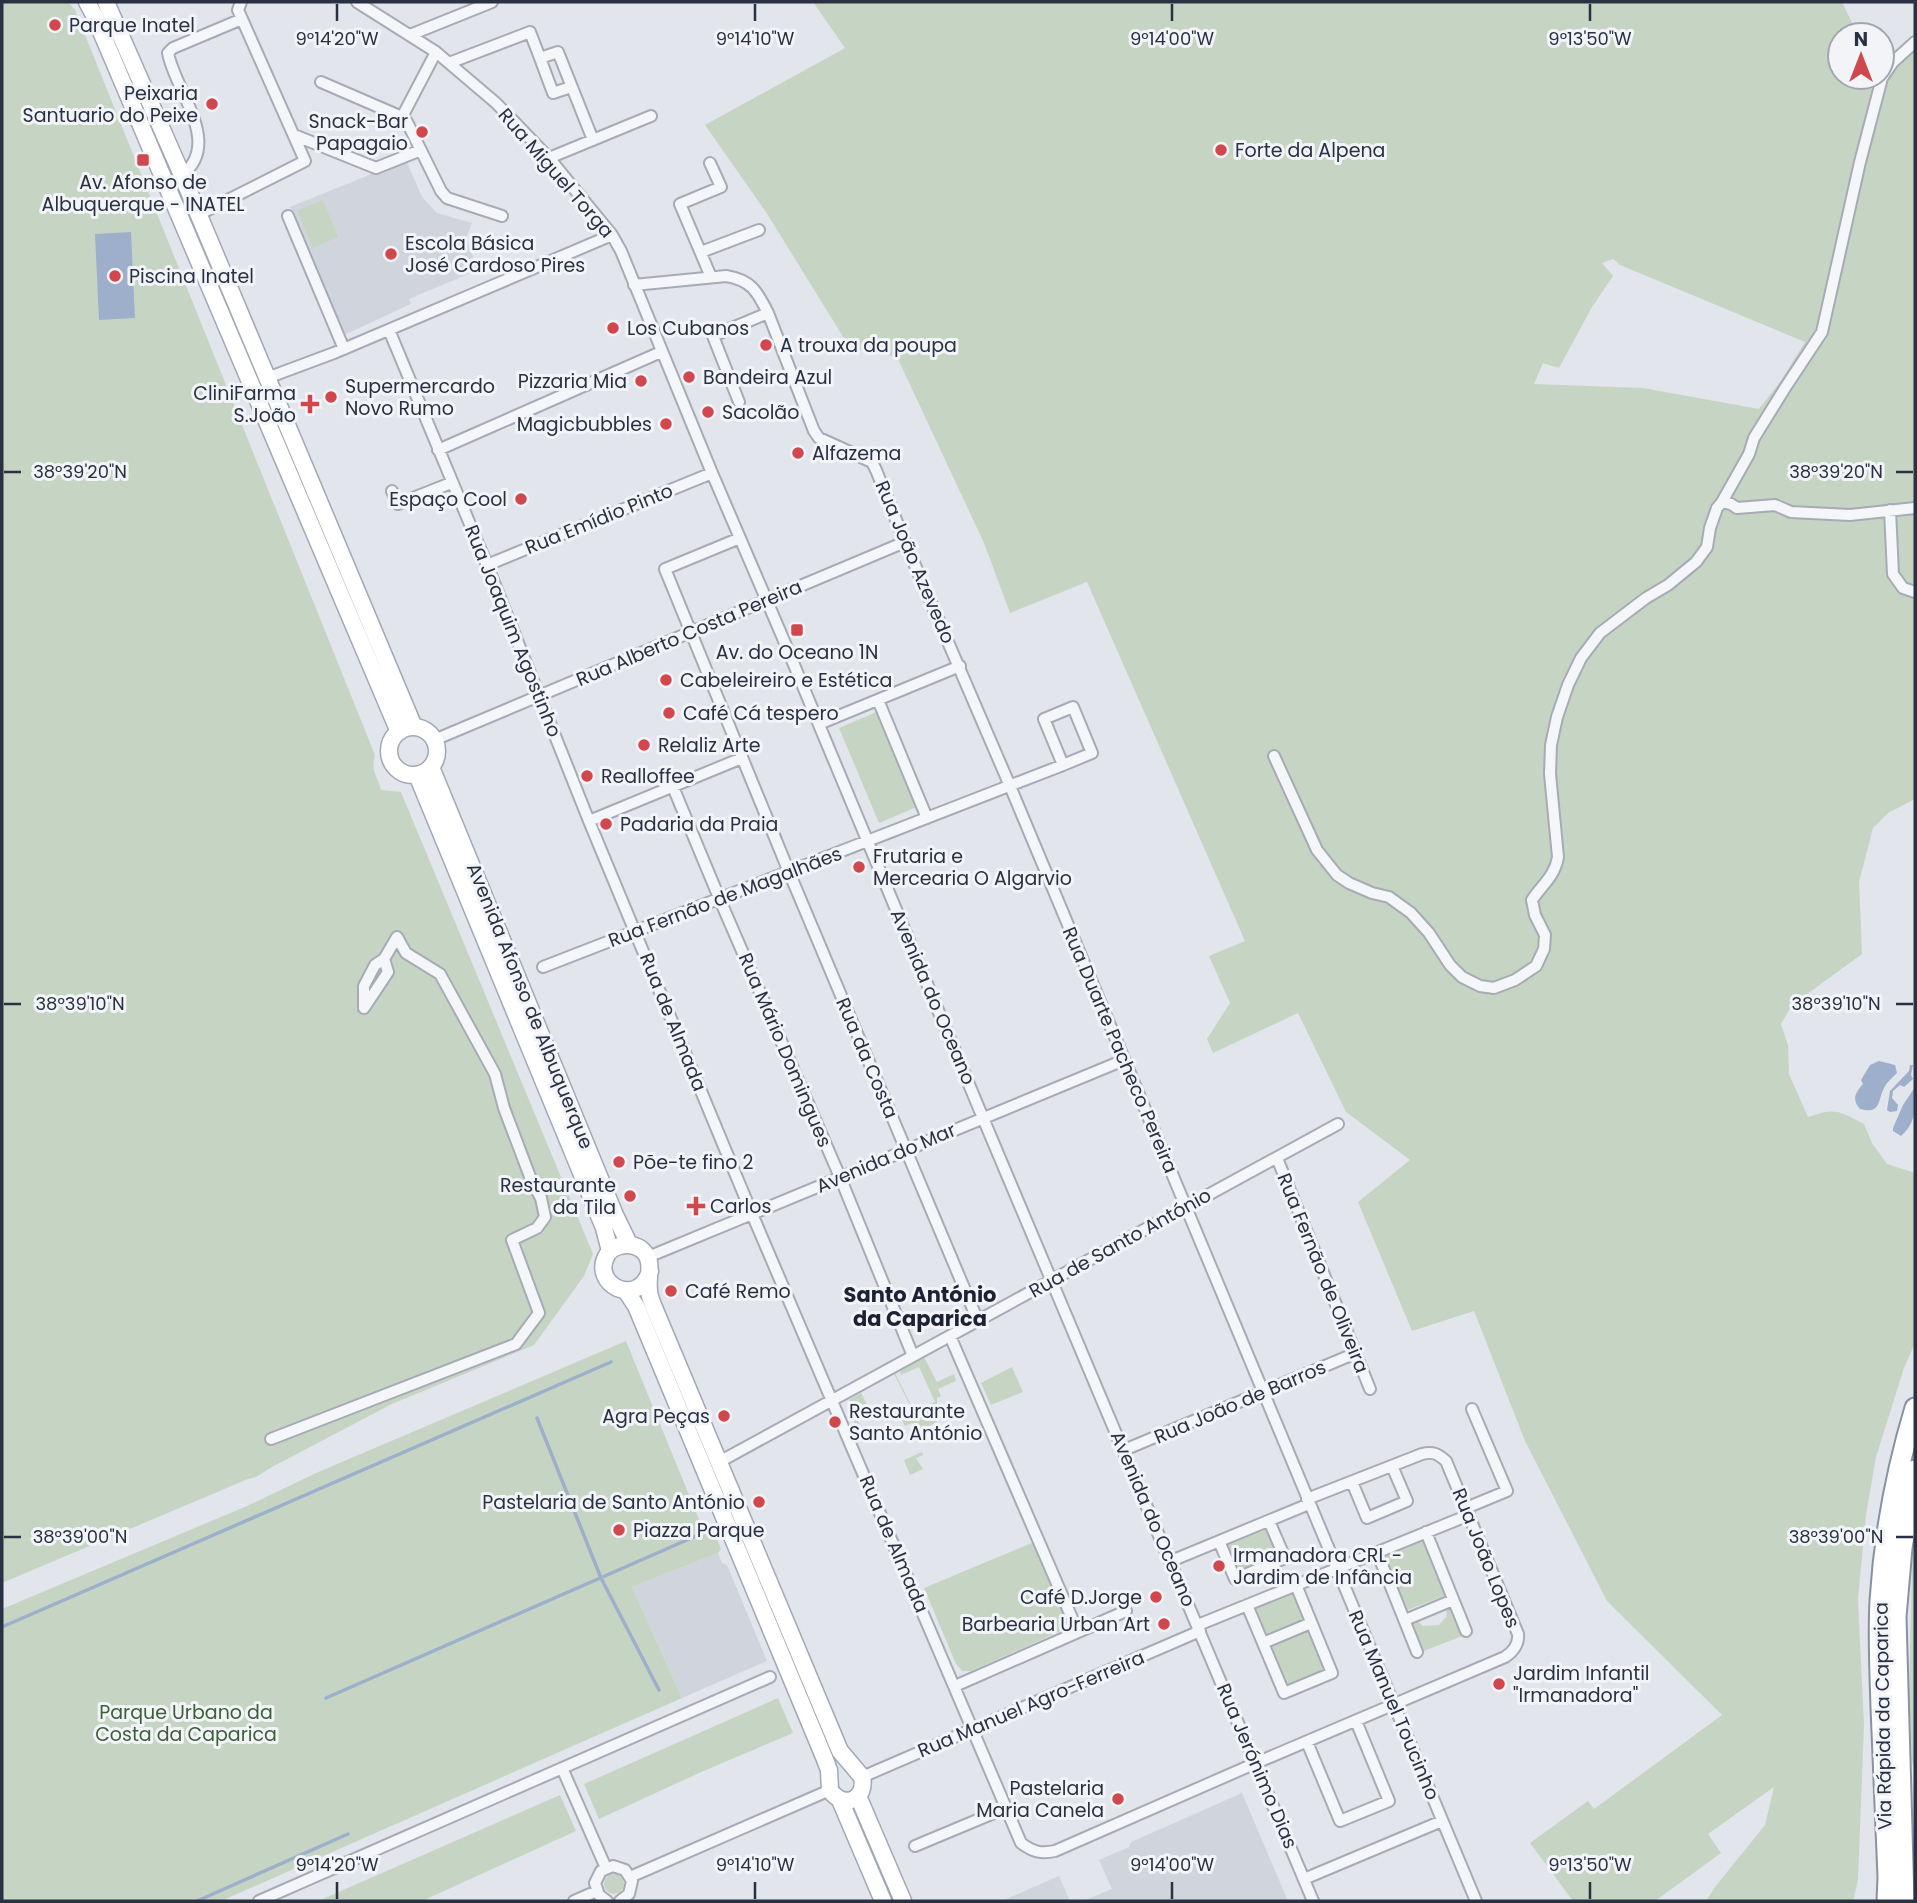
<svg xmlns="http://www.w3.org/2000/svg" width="1917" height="1903" font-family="Poppins,sans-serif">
  <rect width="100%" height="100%" fill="#e2e5eb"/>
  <path fill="#d0d4dd" d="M406 160 422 197 437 213 472 223 466 238 478 270 409 299 411 304 344 335 290 207Z
    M718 1553 722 1563 727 1565 767 1661 682 1698 632 1587Z
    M1242 1793 1288 1901H1083L1112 1889 1099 1860 1129 1847 1131 1842Z
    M1059 1876 1070 1901H1002Z"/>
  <path fill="#c6d5c3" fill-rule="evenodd" d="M2 2H68L75 10 375 755C370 773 378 775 381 790L401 792 593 1254 584 1276 534 1345 392 1404 272 1467 256 1477 248 1479 2 1583Z
    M813 2H1842L1858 35H1840V77H1871L1873 82 1885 85 1900 61 1915 49V799L1888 813 1873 828 1859 882 1862 954 1792 1005 1781 1024 1788 1045 1789 1074 1808 1117C1836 1107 1839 1111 1864 1124L1872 1143 1887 1164 1915 1173V1343L1904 1368 1876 1457 1866 1515 1858 1599 1864 1725 1858 1880 1853 1901H1706L1715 1887 1765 1825 1774 1787 1708 1834 1721 1853 1655 1901H1573L1530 1843 1588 1801 1594 1809 1722 1715 1607 1601 1525 1441 1474 1311 1412 1331 1358 1202 1410 1160 1346 1112 1298 1013 1213 1053 1207 1039 1230 1003 1209 956 1245 941 1087 582 1010 613 984 543 897 357 850 348 766 212 705 125 845 48ZM1613 259 1620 265 1805 342 1780 382 1759 409 1643 388 1534 384 1543 363 1559 368 1592 307 1613 276 1602 263Z
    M323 200 338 237 313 248 297 211Z
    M879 711 919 806 879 823 839 728Z
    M626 1341 703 1529 707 1535 716 1537 721 1549 718 1553 632 1587 682 1698 221 1901H2V1609L247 1506 316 1473Z
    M924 1357 937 1382 954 1374 956 1381 938 1389 941 1396 937 1398V1422L929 1426 932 1432 918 1439 912 1423 905 1426 899 1415 908 1410 914 1421 918 1419 916 1415H915L894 1374 895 1373 914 1411 935 1402 919 1367 901 1375 900 1371Z
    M1012 1367 1023 1392 991 1405 981 1383Z
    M861 1393 872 1414 861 1420 867 1415 861 1403 853 1406 852 1410 860 1425 856 1427 848 1404 850 1399Z
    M922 1452 923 1455 916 1458 923 1469 910 1475 904 1460Z
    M1269 1521 1285 1558 1235 1579 1219 1541Z
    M1421 1534 1446 1595 1405 1611 1382 1550Z
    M1915 1540V1771L1912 1761 1909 1693 1912 1562Z
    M1034 1542 1068 1619 1065 1629 971 1671H962L956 1664 924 1588Z
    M1296 1585 1332 1673 1284 1693 1247 1605Z
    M1452 1606 1465 1635 1421 1652 1409 1623 1416 1620 1423 1626 1439 1625 1447 1616 1446 1609Z
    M778 1698 793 1733 699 1773 599 1819 584 1784Z
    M560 1795 576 1831 422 1901H318Z
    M604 1884a10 10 0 1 1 20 0a10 10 0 1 1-20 0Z"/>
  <path fill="#9dafcb" d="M131 232 135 318 99 320 95 234Z
    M1879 1061 1895 1065 1897 1073C1893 1077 1888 1081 1885 1086 1877 1100 1882 1115 1860 1109 1851 1099 1856 1092 1863 1084L1861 1080 1870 1065Z
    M1910 1065H1913L1911 1075 1913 1079 1904 1087 1900 1085 1893 1091 1892 1098 1898 1105 1897 1111 1890 1112 1887 1110 1890 1091 1909 1071Z
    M1915 1087C1915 1107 1917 1122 1901 1136L1893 1131V1128L1903 1105Z"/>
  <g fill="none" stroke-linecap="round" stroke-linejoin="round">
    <path stroke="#9dafcb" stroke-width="3.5" d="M537 1418 601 1578 659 1690
      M2 1627 611 1362
      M326 1698 696 1536
      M197 1901 348 1834"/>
    <defs>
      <path id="street" d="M357 2 436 52 496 103 549 158 612 235 621 251 712 473 782 636 983 1118 1313 1901
        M410 35 492 2
        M436 52 402 117 407 122 441 191 447 198 502 216
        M449 63 530 32 540 58
        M321 82 402 117
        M571 87 553 93 540 58 558 52 593 140
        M294 135 376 168 421 150
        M549 158 651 116
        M710 163 721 187 680 204 711 277
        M182 175C223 143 175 91 168 53L173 48 242 19
        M198 215 305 161 238 10 241 2
        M288 216 344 349
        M701 252 759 230
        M634 285 726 276C751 280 757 291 768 313L814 431 819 438 872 462 876 470 905 542 1010 786 1476 1901
        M389 330 487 565 589 821 752 1214 1021 1843C1033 1852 1041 1854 1055 1851L1256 1763 1505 1657C1513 1652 1519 1644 1518 1634L1446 1461C1438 1454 1433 1451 1422 1454L1307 1499
        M267 378 334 353 612 235
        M739 402 713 336 768 313
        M438 450 661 352
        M392 491 398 504 451 483
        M1722 502 1749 454 1754 438 1785 388 1822 332 1860 162 1882 78 1893 62 1915 42
        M1890 510 1893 574 1903 588 1915 592
        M740 538 665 569 789 872 978 1321
        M487 565 712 473
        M878 700 927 818
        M819 724 960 666
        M434 740 905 542
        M1274 756 1317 850 1337 875 1349 883 1372 893 1389 897 1411 913 1429 933 1450 965 1462 977 1480 986 1494 988 1515 980 1536 966 1544 949 1545 935 1535 915 1532 900C1542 885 1555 876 1558 857L1550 774 1551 745 1557 717 1568 685 1581 658 1600 633 1646 598 1668 585 1696 562 1707 547 1710 528 1717 508 1722 502 1731 504 1737 508 1775 505 1791 512 1850 515 1915 508
        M673 787 720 900 840 1177 913 1356
        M589 821 742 758
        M543 967 1063 765 1092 753 1073 707 1044 719 1063 765
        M364 1008 388 972 384 959
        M1277 1158 1370 1389
        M648 1257 1124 1060
        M950 1336 1078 1632
        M271 1439 516 1344 539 1313 512 1240 537 1228 545 1217 541 1198 532 1182 504 1108 495 1074 440 974 406 953 397 937 384 959 375 965 364 986V1008
        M1124 1450 1356 1353
        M719 1462 1338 1124
        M1352 1482 1367 1518 1407 1501 1392 1466
        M1466 1508 1507 1491 1472 1409
        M1426 1532 1466 1631
        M1219 1541 1235 1579 1285 1558 1269 1521
        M1377 1552 1417 1652
        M1171 1561 1309 1504
        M1247 1605 1284 1693 1332 1673 1296 1585
        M1405 1620 1453 1600
        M1198 1625 1469 1515
        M1263 1643 1311 1623
        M955 1686 1126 1611
        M1307 1742 1340 1821 1389 1801 1356 1721
        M562 1768 606 1868
        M862 1777 1200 1631
        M915 1846 1006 1808
        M630 1877 830 1790
        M1304 1879 1442 1821
        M259 1901 770 1677
        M574 1901 597 1891
        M607 1901 599 1895 595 1883 601 1871 613 1866 625 1870 632 1881 629 1894 620 1901"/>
      <path id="primary" d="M87 2 94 15 399 732
        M106 2 182 175 414 727
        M389 751a24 24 0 1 1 48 0a24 24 0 1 1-48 0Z
        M431 767 615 1215 629 1244
        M417 775 604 1228 610 1251
        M626 1291 636 1306 824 1757 829 1770 830 1790C843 1810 867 1800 862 1777L840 1751 653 1305C651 1300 649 1295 649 1290 647 1275 655 1260 641 1249 635 1245 627 1244 620 1246 614 1247 610 1250 607 1255 590 1284 638 1309 650 1271
        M858 1796 903 1901
        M840 1800 883 1901"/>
      <path id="highway" d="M1887 1901 1888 1877C1886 1820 1883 1764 1881 1707 1880 1672 1878 1637 1880 1601 1884 1535 1896 1471 1915 1408
        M1904 1901 1896 1617 1902 1548 1915 1470"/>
    </defs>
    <use href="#street" stroke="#a7abb5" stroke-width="14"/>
    <use href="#primary" stroke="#a1a8b7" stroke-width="19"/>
    <use href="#highway" stroke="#8991a2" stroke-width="23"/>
    <use href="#street" stroke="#f5f6f9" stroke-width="10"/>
    <use href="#primary" stroke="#fff" stroke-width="16"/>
    <use href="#highway" stroke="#fff" stroke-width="19"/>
  </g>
  <path fill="none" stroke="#2a3143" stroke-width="2.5" d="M337 4V21M755 4V21M1172 4V21M1590 4V21M4 472H21M1896 472H1913M4 1004H21M1896 1004H1913M4 1537H21M1896 1537H1913M337 1882V1899M755 1882V1899M1172 1882V1899M1590 1882V1899"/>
  <g fill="#d1474e" stroke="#f2f4f8" stroke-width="2.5">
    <circle cx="55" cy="25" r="7"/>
    <circle cx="212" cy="104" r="7"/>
    <circle cx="422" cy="132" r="7"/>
    <circle cx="1221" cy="150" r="7"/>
    <rect x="136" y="153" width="14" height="14" rx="3.5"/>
    <circle cx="391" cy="254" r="7"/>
    <circle cx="115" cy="276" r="7"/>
    <circle cx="613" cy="328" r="7"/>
    <circle cx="766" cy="345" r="7"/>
    <circle cx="689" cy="377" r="7"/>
    <circle cx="641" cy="381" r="7"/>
    <circle cx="331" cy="397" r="7"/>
    <path d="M306.5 393.5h7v7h7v7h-7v7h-7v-7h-7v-7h7z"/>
    <circle cx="708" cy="412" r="7"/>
    <circle cx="666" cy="424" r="7"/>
    <circle cx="798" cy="453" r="7"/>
    <circle cx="521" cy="499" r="7"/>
    <rect x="790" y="623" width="14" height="14" rx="3.5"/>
    <circle cx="666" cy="680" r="7"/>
    <circle cx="669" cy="713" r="7"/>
    <circle cx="644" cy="745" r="7"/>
    <circle cx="587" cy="776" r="7"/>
    <circle cx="606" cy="824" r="7"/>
    <circle cx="859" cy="867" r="7"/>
    <circle cx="619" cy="1162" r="7"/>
    <circle cx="630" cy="1196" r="7"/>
    <path d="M692.5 1195.5h7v7h7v7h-7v7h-7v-7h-7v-7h7z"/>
    <circle cx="671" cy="1291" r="7"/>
    <circle cx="724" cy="1416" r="7"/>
    <circle cx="835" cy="1422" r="7"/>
    <circle cx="759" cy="1502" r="7"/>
    <circle cx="619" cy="1530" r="7"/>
    <circle cx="1219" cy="1566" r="7"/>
    <circle cx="1156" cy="1597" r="7"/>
    <circle cx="1164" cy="1624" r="7"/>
    <circle cx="1499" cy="1684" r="7"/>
    <circle cx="1118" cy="1799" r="7"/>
  </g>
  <g text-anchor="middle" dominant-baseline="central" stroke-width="6" stroke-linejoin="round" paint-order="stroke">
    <g font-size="19" fill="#2a3143" stroke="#f2f4f8" text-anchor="start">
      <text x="69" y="25">Parque Inatel</text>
      <text x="198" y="93" text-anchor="end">Peixaria<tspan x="198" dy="22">Santuario do Peixe</tspan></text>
      <text x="408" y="121" text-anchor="end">Snack-Bar<tspan x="408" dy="22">Papagaio</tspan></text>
      <text x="1235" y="150">Forte da Alpena</text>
      <text x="143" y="182" text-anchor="middle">Av. Afonso de<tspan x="143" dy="22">Albuquerque - INATEL</tspan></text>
      <text x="405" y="243">Escola Básica<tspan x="405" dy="22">José Cardoso Pires</tspan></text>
      <text x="129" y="276">Piscina Inatel</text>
      <text x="627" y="328">Los Cubanos</text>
      <text x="780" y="345">A trouxa da poupa</text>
      <text x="703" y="377">Bandeira Azul</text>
      <text x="627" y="381" text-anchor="end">Pizzaria Mia</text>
      <text x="345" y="386">Supermercardo<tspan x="345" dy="22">Novo Rumo</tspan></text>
      <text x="296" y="393" text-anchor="end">CliniFarma<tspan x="296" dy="22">S.João</tspan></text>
      <text x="722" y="412">Sacolão</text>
      <text x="652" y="424" text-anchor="end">Magicbubbles</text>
      <text x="812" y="453">Alfazema</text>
      <text x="507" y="499" text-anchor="end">Espaço Cool</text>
      <text x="797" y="652" text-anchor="middle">Av. do Oceano 1N</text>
      <text x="680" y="680">Cabeleireiro e Estética</text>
      <text x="683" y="713">Café Cá tespero</text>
      <text x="658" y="745">Relaliz Arte</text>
      <text x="601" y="776">Realloffee</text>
      <text x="620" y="824">Padaria da Praia</text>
      <text x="873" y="856">Frutaria e<tspan x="873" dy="22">Mercearia O Algarvio</tspan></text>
      <text x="633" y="1162">Põe-te fino 2</text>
      <text x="616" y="1185" text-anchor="end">Restaurante<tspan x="616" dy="22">da Tila</tspan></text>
      <text x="710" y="1206">Carlos</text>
      <text x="685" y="1291">Café Remo</text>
      <text x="849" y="1411">Restaurante<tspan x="849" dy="22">Santo António</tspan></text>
      <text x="710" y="1416" text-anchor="end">Agra Peças</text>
      <text x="745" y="1502" text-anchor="end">Pastelaria de Santo António</text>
      <text x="633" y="1530">Piazza Parque</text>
      <text x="1233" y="1555">Irmanadora CRL -<tspan x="1233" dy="22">Jardim de Infância</tspan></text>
      <text x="1142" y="1597" text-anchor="end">Café D.Jorge</text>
      <text x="1150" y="1624" text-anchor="end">Barbearia Urban Art</text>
      <text x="1513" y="1673">Jardim Infantil<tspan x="1513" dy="22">"Irmanadora"</tspan></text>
      <text x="1104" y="1788" text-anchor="end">Pastelaria<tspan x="1104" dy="22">Maria Canela</tspan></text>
    </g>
    <g font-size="19" fill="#2a3143" stroke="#f2f4f8">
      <text transform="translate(556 173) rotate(49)">Rua Miguel Torga</text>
      <text transform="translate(599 519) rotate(-22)">Rua Emídio Pinto</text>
      <text transform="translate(915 562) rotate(67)">Rua João Azevedo</text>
      <text transform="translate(513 631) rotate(68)">Rua Joaquim Agostinho</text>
      <text transform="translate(689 633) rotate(-23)">Rua Alberto Costa Pereira</text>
      <text transform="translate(725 897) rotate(-21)">Rua Fernão de Magalhães</text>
      <text transform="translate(933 997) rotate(67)">Avenida do Oceano</text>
      <text transform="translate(530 1006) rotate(68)">Avenida Afonso de Albuquerque</text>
      <text transform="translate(673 1022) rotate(68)">Rua de Almada</text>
      <text transform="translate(785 1050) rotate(67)">Rua Mário Domingues</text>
      <text transform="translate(1120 1050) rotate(67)">Rua Duarte Pacheco Pereira</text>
      <text transform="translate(867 1058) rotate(67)">Rua da Costa</text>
      <text transform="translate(886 1158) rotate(-23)">Avenida do Mar</text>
      <text transform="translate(1120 1243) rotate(-29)">Rua de Santo António</text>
      <text transform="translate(1323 1273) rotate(68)">Rua Fernão de Oliveira</text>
      <text transform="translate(1240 1402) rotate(-23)">Rua João de Barros</text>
      <text transform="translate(1153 1519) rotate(67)">Avenida do Oceano</text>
      <text transform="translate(894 1544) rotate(67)">Rua de Almada</text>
      <text transform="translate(1486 1558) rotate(68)">Rua João Lopes</text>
      <text transform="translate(1031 1704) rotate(-23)">Rua Manuel Agro-Ferreira</text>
      <text transform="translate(1394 1705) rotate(67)">Rua Manuel Toucinho</text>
      <text transform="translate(1883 1716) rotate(-91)">Via Rápida da Caparica</text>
      <text transform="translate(1257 1766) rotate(67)">Rua Jerónimo Dias</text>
    </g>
    <g font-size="19" fill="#3b5f37" stroke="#f2f4f8">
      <text x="186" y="1712">Parque Urbano da<tspan x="186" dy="22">Costa da Caparica</tspan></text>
    </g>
    <g font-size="21" font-weight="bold" fill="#1c2234" stroke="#f2f4f8">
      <text x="920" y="1294">Santo António<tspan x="920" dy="24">da Caparica</tspan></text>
    </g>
  </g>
  <g font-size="18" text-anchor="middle" fill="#2a3143" stroke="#f2f4f8" stroke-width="6" stroke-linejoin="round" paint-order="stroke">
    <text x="337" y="45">9°14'20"W</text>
    <text x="755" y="45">9°14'10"W</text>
    <text x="1172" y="45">9°14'00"W</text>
    <text x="1590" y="45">9°13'50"W</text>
    <text x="80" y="478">38°39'20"N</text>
    <text x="1836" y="478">38°39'20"N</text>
    <text x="80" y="1010">38°39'10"N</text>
    <text x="1836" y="1010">38°39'10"N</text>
    <text x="80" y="1543">38°39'00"N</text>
    <text x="1836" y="1543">38°39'00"N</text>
    <text x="337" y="1871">9°14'20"W</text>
    <text x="755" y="1871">9°14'10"W</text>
    <text x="1172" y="1871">9°14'00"W</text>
    <text x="1590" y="1871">9°13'50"W</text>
  </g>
  <rect width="1917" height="1903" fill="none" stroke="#2a3143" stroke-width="7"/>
  <g transform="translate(1861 56)"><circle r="33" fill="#f2f4f8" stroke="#a2a6b0" stroke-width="2"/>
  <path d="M0-5L12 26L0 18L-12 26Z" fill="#d1474e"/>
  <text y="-10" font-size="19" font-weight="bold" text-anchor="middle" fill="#2a3143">N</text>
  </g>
</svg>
